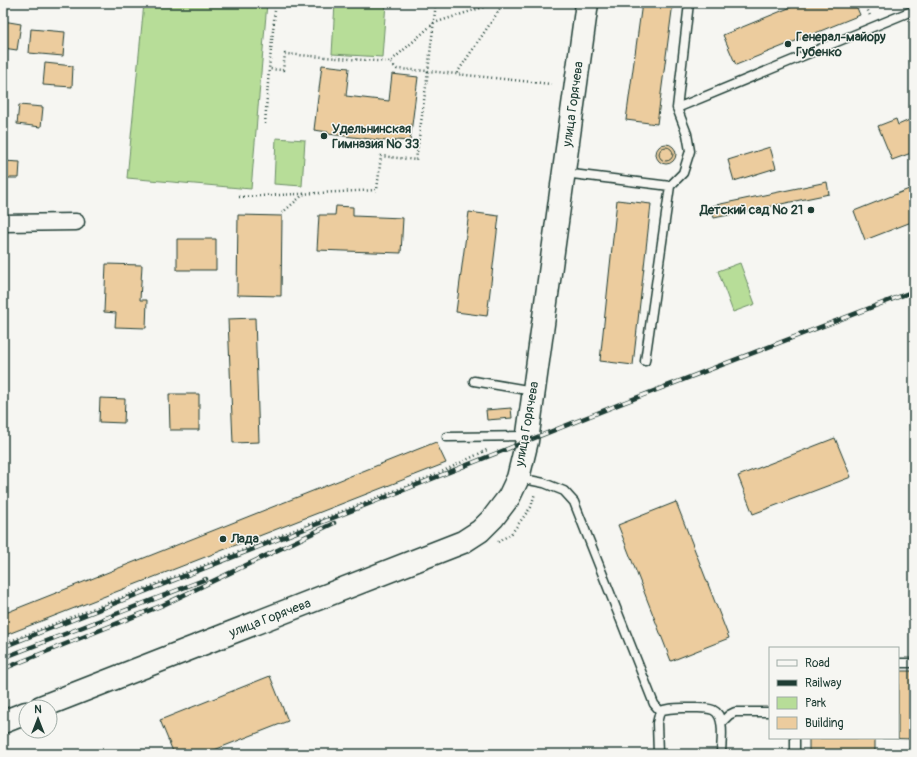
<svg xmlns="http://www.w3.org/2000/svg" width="917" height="757" font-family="Pangolin,sans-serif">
  <rect width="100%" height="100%" fill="#f6f6f2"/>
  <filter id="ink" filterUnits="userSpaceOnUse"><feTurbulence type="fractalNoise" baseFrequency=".025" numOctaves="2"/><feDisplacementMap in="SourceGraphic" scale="8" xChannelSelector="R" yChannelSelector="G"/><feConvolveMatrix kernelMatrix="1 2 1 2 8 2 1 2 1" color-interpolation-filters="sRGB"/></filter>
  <g filter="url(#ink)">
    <path fill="#b7dd98" stroke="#6b8d66" d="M144 3H267L251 189 127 178Z
      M335 3H386L382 57 332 54Z
      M276 138 305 140 302 186 274 184Z
      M740 263 755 304 733 312 718 271Z"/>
    <path fill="#eccc9e" stroke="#1f3d34" d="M642 3H673L657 124 626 120Z
      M801 3H855L860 15 736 65 723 35Z
      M3 21 21 24 17 50 3 48Z
      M31 29 65 32 63 56 29 53Z
      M45 63 73 66 72 87 43 85Z
      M322 65 349 68 346 96 389 101 392 74 418 77 410 141 395 140V142L328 134V132L314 130Z
      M19 105 43 107 41 127 17 124Z
      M914 118V152L892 160 878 126 896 119 898 125Z
      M656 154a10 10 0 1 1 20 0a10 10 0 1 1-20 0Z
      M659 154a7 7 0 1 1 14 0a7 7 0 1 1-14 0Z
      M770 147 776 168 734 181 728 160Z
      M3 161 20 162 19 178H3Z
      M827 182 829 194 714 218 711 206Z
      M914 187V221L865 240 854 211Z
      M617 200 651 204 633 365 600 361Z
      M336 206 353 207V216L403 218 401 253 317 250 319 215H335Z
      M469 212 499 216 487 316 456 312Z
      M238 215 282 216 281 296 237 295Z
      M177 239H216V270H177Z
      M106 264 142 265 140 300H147L146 328 115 327 116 313 104 312Z
      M255 318 259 442 233 443 228 319Z
      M169 394H199V430H170Z
      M100 398 125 399 124 423 99 422Z
      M511 408 512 418 487 420 486 410Z
      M835 438 851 477 753 514 738 476Z
      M436 442 446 463 3 636V614Z
      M676 502 729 638 671 661 618 525Z
      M898 671H914V739L875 738V754H809V738H898Z
      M270 676 288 721 204 754H174L160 720Z
      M739 751H776V754H739Z"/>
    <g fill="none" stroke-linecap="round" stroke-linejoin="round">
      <defs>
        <path id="lane" d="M689 3 677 108 914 10
          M564 173 670 186 683 173 690 151 687 134 677 108
          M645 361 670 186
          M474 381 533 391
          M447 437 526 436
          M519 478 544 483 564 491 574 502 654 704 660 711
          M898 663H914
          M722 722 729 715 735 712H770
          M795 738V754
          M658 754 657 723 660 711C670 707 680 708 691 708 698 708 706 707 713 710 726 716 721 742 721 754"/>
        <path id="street" d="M3 223 76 222"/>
        <path id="secondary" d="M41 707 463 542 480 531 493 518 509 497 518 478 527 441 587 3
          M3 722 26 713"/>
      </defs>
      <use href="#lane" stroke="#1f3d34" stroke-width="11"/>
      <use href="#street" stroke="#1f3d34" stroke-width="19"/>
      <use href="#secondary" stroke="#1f3d34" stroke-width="25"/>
      <path stroke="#1f3d34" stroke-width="2.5" stroke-dasharray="1 3" stroke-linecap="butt" d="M436 3 428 71 551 84
        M865 3 870 16
        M275 11 269 69 283 70 285 54 390 62 434 23 496 3
        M457 73 504 3
        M265 124 269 69
        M239 197 377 190 381 156 416 160 428 71 397 69 390 62
        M282 213 304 194
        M498 542 511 534 531 507 535 493
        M3 644 435 475 489 449"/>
      <use href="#lane" stroke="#f6f6f2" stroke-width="8"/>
      <use href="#street" stroke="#f6f6f2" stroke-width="16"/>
      <use href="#secondary" stroke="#f6f6f2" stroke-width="22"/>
      <defs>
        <path id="rail" d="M3 647 404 490 620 404 914 291
          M3 658 206 579
          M3 669 163 605 334 523"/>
      </defs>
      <use href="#rail" stroke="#1f3d34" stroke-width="4.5"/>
      <use href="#rail" stroke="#f6f6f2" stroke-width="3" stroke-dasharray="9" stroke-linecap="butt"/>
    </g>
  </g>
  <g fill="#1f3d34" stroke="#f6f6f2" stroke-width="1.5">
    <circle cx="788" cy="44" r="4"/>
    <circle cx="324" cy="136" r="4"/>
    <circle cx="811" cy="210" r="4"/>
    <circle cx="223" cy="539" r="4"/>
  </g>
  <g text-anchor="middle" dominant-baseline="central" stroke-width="3" stroke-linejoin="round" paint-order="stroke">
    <g font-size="13" font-weight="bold" fill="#1f3d34" stroke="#f6f6f2" text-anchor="start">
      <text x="796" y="37">Генерал-майору<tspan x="796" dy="15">Губенко</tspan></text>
      <text x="332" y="129">Удельнинская<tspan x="332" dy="15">Гимназия № 33</tspan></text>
      <text x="803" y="210" text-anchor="end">Детский сад № 21</text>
      <text x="231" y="539">Лада</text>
    </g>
    <g font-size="13" fill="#1f3d34" stroke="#f6f6f2">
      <text transform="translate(573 104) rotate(-82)">улица Горячева</text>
      <text transform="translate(527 424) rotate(-80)">улица Горячева</text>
      <text transform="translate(270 618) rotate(-21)">улица Горячева</text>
    </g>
  </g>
  <rect width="917" height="757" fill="none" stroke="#f6f6f2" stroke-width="16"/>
  <rect x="8" y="8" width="901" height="741" fill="none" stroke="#1f3d34" stroke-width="1.5" filter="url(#ink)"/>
  <rect x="769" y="647" width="130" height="92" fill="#f6f6f2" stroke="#a0aca6"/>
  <rect x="777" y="660" width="20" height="6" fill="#f6f6f2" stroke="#a0aca6"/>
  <text x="805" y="667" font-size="12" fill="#1f3d34">Road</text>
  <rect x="777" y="680" width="20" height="6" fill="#1f3d34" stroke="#a0aca6"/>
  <text x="805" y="687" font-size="12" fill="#1f3d34">Railway</text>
  <rect x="777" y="697" width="20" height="12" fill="#b7dd98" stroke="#a0aca6"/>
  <text x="805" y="707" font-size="12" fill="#1f3d34">Park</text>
  <rect x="777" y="717" width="20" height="12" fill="#eccc9e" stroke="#a0aca6"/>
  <text x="805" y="727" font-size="12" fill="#1f3d34">Building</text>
  <g transform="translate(38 719)"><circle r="19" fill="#f6f6f2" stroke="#a0aca6"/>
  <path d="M0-3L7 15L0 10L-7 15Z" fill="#1f3d34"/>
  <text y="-6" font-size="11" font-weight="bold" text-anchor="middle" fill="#1f3d34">N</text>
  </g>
</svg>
